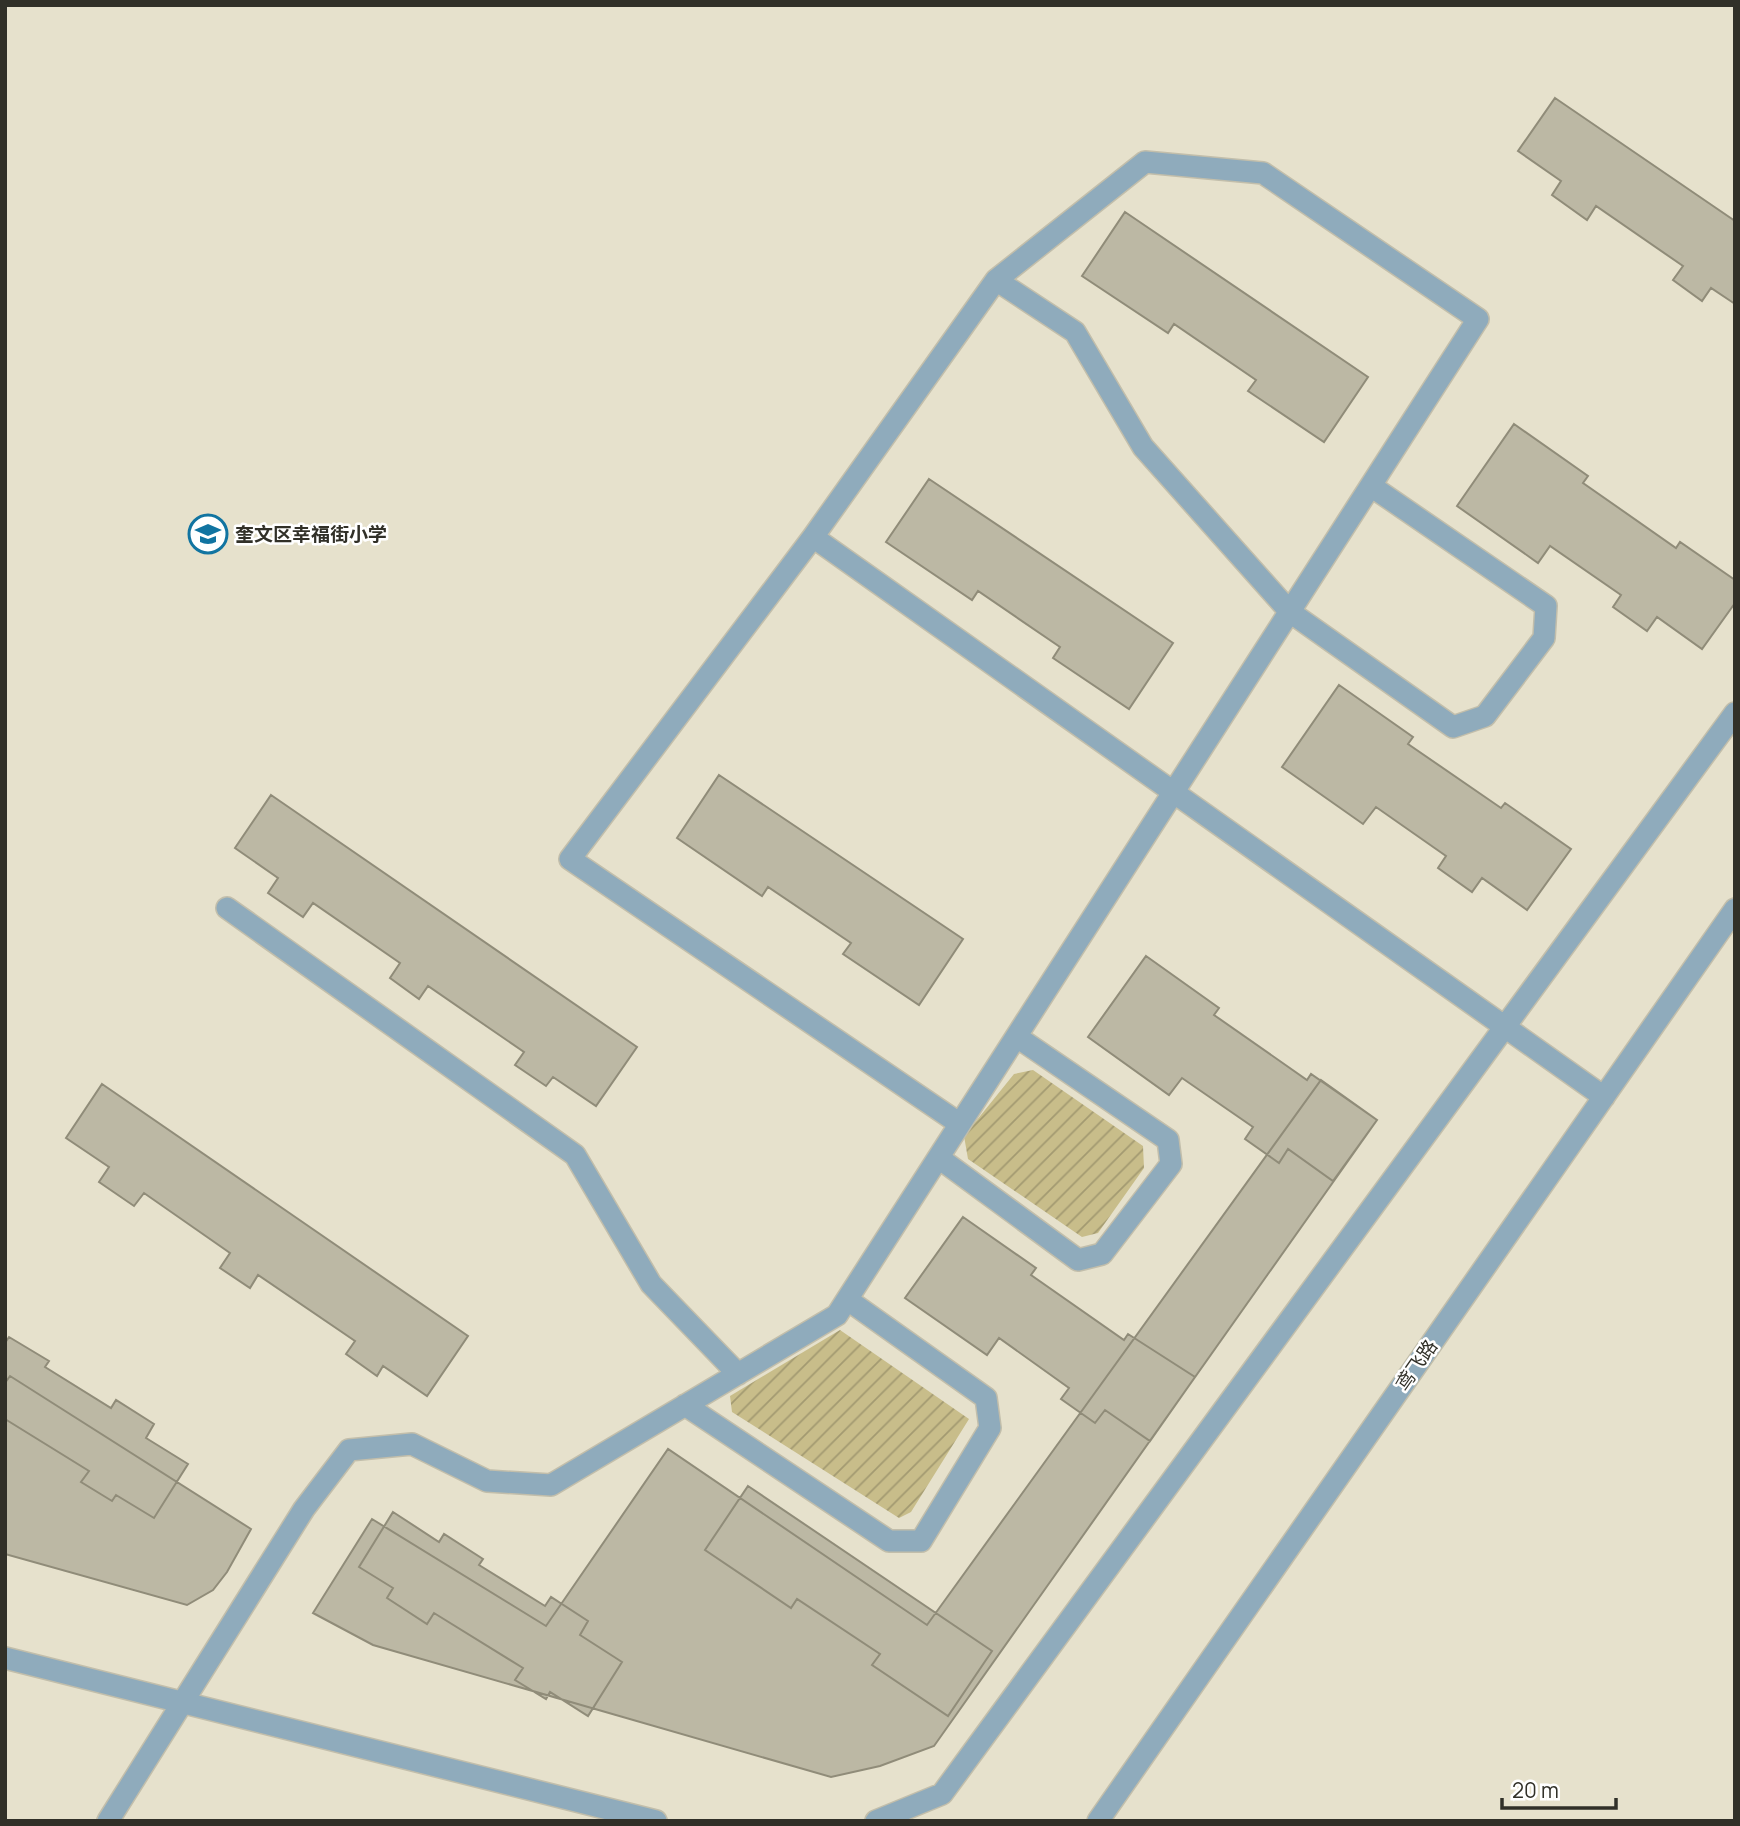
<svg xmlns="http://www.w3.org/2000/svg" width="1740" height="1826" font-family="Manrope,'Noto Sans SC',sans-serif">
  <defs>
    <pattern id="garden-furrows" width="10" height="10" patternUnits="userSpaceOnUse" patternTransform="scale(1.75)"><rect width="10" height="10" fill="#c8bd8a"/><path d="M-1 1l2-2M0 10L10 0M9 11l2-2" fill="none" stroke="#a39a71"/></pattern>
  </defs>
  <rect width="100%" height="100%" fill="#e6e1cc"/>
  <path fill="url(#garden-furrows)" d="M1033 1070 1143 1146 1144 1168 1098 1233 1082 1237 968 1159 964 1136 1014 1074Z
    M840 1330 969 1419 911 1512 899 1518 732 1412 730 1396Z"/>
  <path fill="#bcb8a4" stroke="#908c79" stroke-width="2" d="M1555 98 1735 221V304L1711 288 1702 301 1673 280 1683 266 1596 206 1587 220 1552 195 1561 181 1518 151Z
    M1125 212 1368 377 1324 442 1248 391 1256 380 1174 324 1168 333 1082 276Z
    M1514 424 1588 476 1583 483 1676 548 1680 542 1735 580V603L1702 649 1657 617 1647 631 1613 607 1621 595 1550 546 1538 563 1457 506Z
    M929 479 1173 643 1129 709 1053 658 1060 647 978 591 972 600 886 542Z
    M1339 685 1413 737 1408 744 1501 808 1505 803 1571 849 1527 910 1482 878 1472 892 1438 868 1446 856 1376 807 1363 824 1282 767Z
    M719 775 963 939 919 1005 843 954 851 943 768 887 762 896 677 838Z
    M271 795 637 1047 596 1106 553 1077 546 1086 515 1065 524 1052 428 986 419 999 390 978 400 963 313 903 303 917 268 893 278 878 235 848Z
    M1146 956 1219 1008 1214 1015 1307 1080 1311 1074 1377 1120 1333 1181 1288 1149 1279 1163 1245 1139 1253 1127 1182 1078 1169 1095 1088 1037Z
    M1321 1080 1377 1120 934 1746 880 1766 831 1777 373 1645 313 1613 372 1519 546 1626 668 1449 927 1625Z
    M102 1084 468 1336 427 1396 383 1366 377 1376 346 1354 355 1341 258 1275 250 1288 220 1268 230 1253 144 1193 134 1206 99 1182 109 1167 66 1138Z
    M963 1217 1036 1268 1031 1275 1124 1340 1128 1334 1195 1377 1150 1441 1105 1410 1095 1423 1061 1399 1069 1388 999 1338 987 1355 905 1298Z
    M9 1337 49 1361 45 1367 111 1408 116 1400 154 1424 146 1438 188 1464 154 1518 116 1495 112 1501 81 1482 89 1471 5 1419V1343Z
    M10 1376 251 1529 227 1572 213 1590 187 1605 5 1554V1383Z
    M748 1486 992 1651 948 1716 872 1665 880 1654 797 1599 791 1608 705 1550Z
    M393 1512 439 1542 444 1534 483 1559 479 1565 545 1606 551 1597 588 1621 580 1635 622 1662 588 1716 550 1692 546 1699 515 1680 523 1668 434 1613 427 1624 387 1598 393 1588 359 1567Z"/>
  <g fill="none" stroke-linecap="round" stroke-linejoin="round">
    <defs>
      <path id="minor" d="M996 280 1075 332 1143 447 1290 612 1453 727 1485 716 1544 638 1546 606 1371 486
        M227 908 575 1155 651 1284 738 1374
        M960 1124 570 859 813 537 1604 1097
        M939 1158 1078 1260 1102 1254 1171 1164 1168 1140 1017 1037
        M685 1405 889 1541H921L990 1428 986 1398 848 1300
        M5 1658 656 1821
        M108 1821 304 1509 349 1450 412 1444 487 1481 551 1485 837 1315 1478 319 1263 173 1145 162 996 280 813 537
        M876 1821 942 1794 1735 713
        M1098 1821 1735 909"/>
    </defs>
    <use href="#minor" stroke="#c2beab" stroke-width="24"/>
    <use href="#minor" stroke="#8fabbc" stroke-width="21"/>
  </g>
  <defs>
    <symbol id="school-ring" viewBox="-11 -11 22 22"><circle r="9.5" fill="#fff" stroke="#1174a1" stroke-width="1.5"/><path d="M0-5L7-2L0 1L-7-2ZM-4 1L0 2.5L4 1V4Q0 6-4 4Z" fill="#1174a1"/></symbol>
  </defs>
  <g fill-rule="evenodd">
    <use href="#school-ring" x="186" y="512" width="44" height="44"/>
  </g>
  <g text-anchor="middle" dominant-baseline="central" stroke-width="5" stroke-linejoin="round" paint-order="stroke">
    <g font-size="19" font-weight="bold" fill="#313028" stroke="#fff" text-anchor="start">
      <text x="235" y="534">奎文区幸福街小学</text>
    </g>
    <g font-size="19" fill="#313028" stroke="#fff">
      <text transform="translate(1416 1365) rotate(-55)">鸢飞路</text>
    </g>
  </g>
  <rect width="1740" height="1826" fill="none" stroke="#313028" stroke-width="14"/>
  <path d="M1502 1798v10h114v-10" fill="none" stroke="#313028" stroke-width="3.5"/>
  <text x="1512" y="1798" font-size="21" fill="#313028" stroke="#ffffff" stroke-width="5" paint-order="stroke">20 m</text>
</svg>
